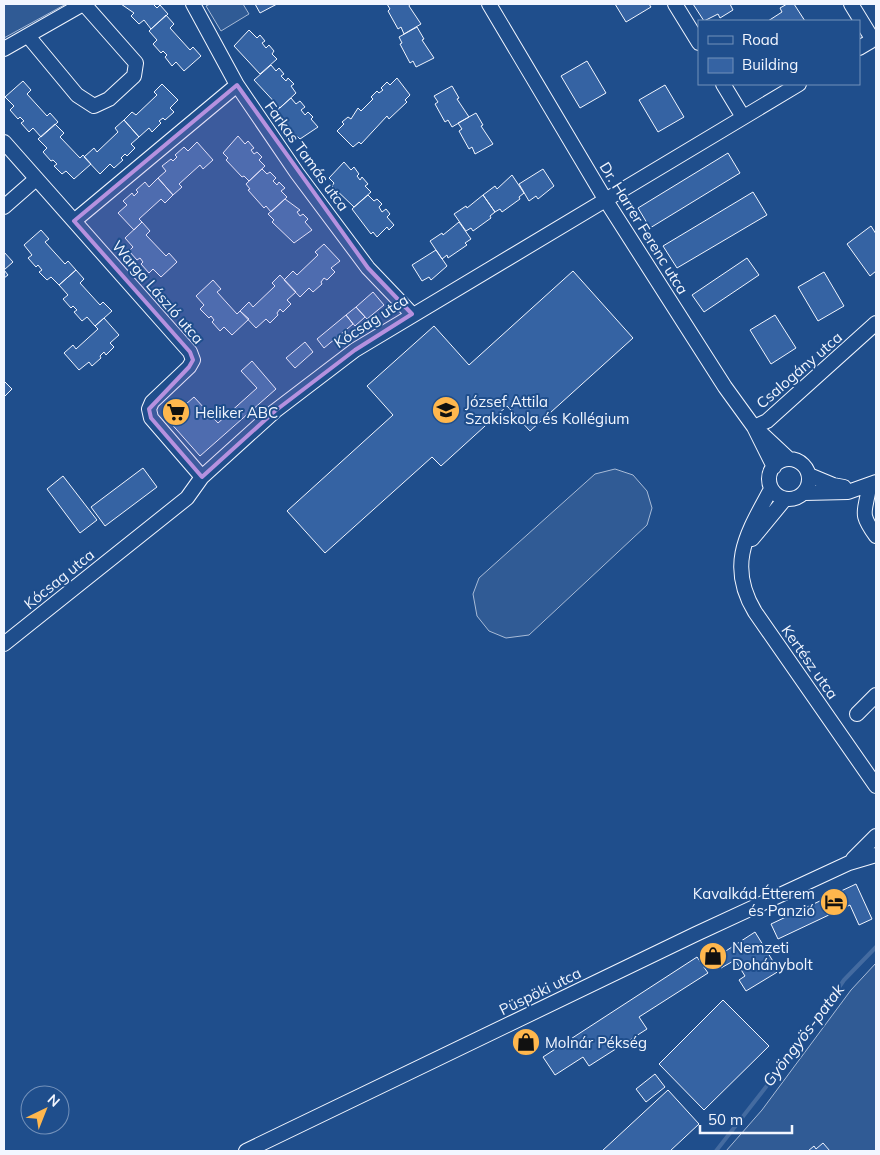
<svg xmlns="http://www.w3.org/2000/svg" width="880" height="1155" font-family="Mulish,sans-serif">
  <rect width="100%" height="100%" fill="#1f4e8c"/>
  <path fill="#305b95" stroke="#a8bbd7" d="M4 4H66L4 38Z
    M210 4H243L249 14 221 31 206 6Z
    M615 469 633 475 647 491 652 508 647 525 529 635 506 638 489 631 477 616 473 594 479 578 595 474Z
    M876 963V1151H726L762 1110 851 990Z"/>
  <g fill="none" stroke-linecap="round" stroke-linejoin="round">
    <path stroke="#446ba0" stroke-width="4" d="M716 1151 805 1037 844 980 876 947"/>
  </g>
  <path fill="#3563a3" stroke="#f2f6ff" d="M121 4H153L157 8 160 5 168 14 151 29 144 20 139 24 131 16 134 13Z
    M255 4H277L260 13Z
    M387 4H410L409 6 421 24 404 34 401 27 398 29 388 11 390 9Z
    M615 4H649L651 7 626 22Z
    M693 4H730L733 10 720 18 718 14 704 21Z
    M787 4H794L805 21H768L782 12 780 8Z
    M166 15 174 24 170 28 190 50 193 47 201 56 184 71 176 62 172 66 165 57 167 55 163 51 161 53 153 44 157 40 149 31Z
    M417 27 424 39 422 40 434 58 416 67 413 61 410 63 400 44 402 43 399 37Z
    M249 30 257 38 260 35 265 41 262 43 266 48 269 45 274 51 272 54 277 59 260 74 234 46Z
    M587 61 606 93 580 108 561 76Z
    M271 65 276 71 279 68 284 74 281 76 286 81 288 78 294 84 291 86 296 93 280 108 254 80Z
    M397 78 410 95 405 100 407 102 389 119 387 116 361 144 359 142 353 147 337 131 344 124 342 122 348 117 351 119 358 108 361 111 373 99 371 97 377 91 379 93 383 90 381 88 387 82 390 85Z
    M23 81 31 90 27 94 47 116 50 113 58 122 41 137 33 128 29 132 21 123 24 121 20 117 18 119 10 110 14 106 5 97Z
    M162 84 178 100 170 108 174 112 165 120 163 118 159 121 161 123 152 132 149 128 139 137 124 120 132 112 136 115 157 95 154 92Z
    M665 85 684 117 658 132 639 100Z
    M452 86 459 98 457 99 469 117 452 127 448 120 445 122 435 104 438 102 434 96Z
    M291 98 296 104 300 101 305 107 301 110 305 115 308 112 313 117 311 119 318 127 300 139 295 134 293 136 277 120 280 117 275 112Z
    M476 113 483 125 481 126 493 144 475 154 472 147 469 149 459 131 462 129 458 123Z
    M124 120 139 137 131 144 135 148 127 156 125 154 121 158 123 160 114 168 110 164 100 174 84 157 94 148 97 152 118 132 115 128Z
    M55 124 64 133 60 137 80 158 83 155 91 164 74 179 66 171 62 174 54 166 57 164 53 160 51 161 43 152 47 148 38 139Z
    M238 136 245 144 248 141 254 148 251 150 254 154 257 152 262 157 259 160 265 166 249 181 244 176 242 177 226 160 228 158 223 153Z
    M197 142 213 160 203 169 200 165 179 184 182 187 173 195 158 178 166 171 162 166 171 159 173 161 177 157 175 155 184 147 188 151Z
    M728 153 740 173 650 228 638 208Z
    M344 162 351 170 354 167 359 174 357 176 360 180 362 177 368 184 365 186 371 192 354 207 332 186 334 183 329 178Z
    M262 169 267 174 270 172 276 178 273 181 277 185 279 182 285 188 281 191 287 197 271 212 266 206 264 208 248 190 250 189 246 184Z
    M543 169 554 186 538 199 536 196 529 201 519 184Z
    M512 175 524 193 519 197 520 199 502 212 500 209 495 212 483 195 495 186 497 189Z
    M158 178 173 195 165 203 161 199 139 219 142 222 134 230 118 213 127 205 123 201 132 193 134 196 138 192 136 190 145 182 149 187Z
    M753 192 767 215 677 268 663 246Z
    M368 195 374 201 377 199 382 204 379 207 382 212 386 209 390 214 387 217 394 225 389 230 387 227 377 237 373 232 371 234 352 209Z
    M483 195 495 212 490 216 491 218 473 231 471 228 466 231 454 214 466 206 467 208Z
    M285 199 300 210 297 212 300 216 303 214 308 219 305 222 312 230 294 243 272 222 274 220 268 214Z
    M142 222 150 231 146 235 166 256 169 253 177 262 161 277 153 269 149 273 141 264 143 262 140 258 137 260 129 251 133 247 125 238Z
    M459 222 471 239 465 243 467 245 448 258 447 255 442 259 430 241 442 233 443 235Z
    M871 226 876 234V271L870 276 847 244Z
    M41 230 49 239 45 242 65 264 68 261 76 270 59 285 51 277 47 280 39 272 42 270 38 265 36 267 28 258 32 255 24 245Z
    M324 244 340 261 331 268 335 272 327 280 324 278 321 282 322 284 313 292 309 288 300 297 284 280 293 271 297 275 318 255 315 252Z
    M436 250 447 266 431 280 429 277 422 281 412 265Z
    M4 252 13 262 4 270 8 275 4 278Z
    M747 258 759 275 704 312 692 295Z
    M76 270 84 279 80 283 100 305 103 302 112 311 95 326 87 317 82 321 74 312 77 310 73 306 71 308 63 299 68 295 59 285Z
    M573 271 633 338 530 431 507 406 441 466 432 457 325 553 287 511 393 415 367 386 434 326 469 365Z
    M824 272 844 306 818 321 798 287Z
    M280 275 296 292 287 300 291 304 283 312 280 309 277 313 278 315 270 323 266 319 256 328 240 311 249 302 253 307 275 286 272 283Z
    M213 280 221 289 217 292 237 314 240 311 249 319 232 335 224 327 220 331 212 322 214 320 211 316 209 318 200 309 204 305 196 296Z
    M373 292 384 305 367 319 356 307Z
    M356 307 365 317 355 326 346 315Z
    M346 315 353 324 324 348 317 339Z
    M775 315 796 348 771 364 750 330Z
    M104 318 119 335 110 343 114 347 106 355 104 352 100 356 101 358 92 366 89 362 79 370 64 353 73 345 76 349 98 329 95 326Z
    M305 342 313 352 295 368 286 358Z
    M252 361 276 389 200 456 168 420 194 397 218 423 257 388 241 371Z
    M4 381 12 389 4 397Z
    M143 468 157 487 105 526 91 507Z
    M63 476 97 520 80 533 47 489Z
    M856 884 872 919 859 925 850 905 778 939 771 924Z
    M755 932 779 971 746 991 739 980 745 976 735 960 721 968 715 958Z
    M697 957 708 973 639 1017 647 1029 589 1066 583 1057 555 1075 543 1057Z
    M723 1000 769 1046 704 1110 659 1064Z
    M655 1074 665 1087 646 1102 636 1089Z
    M668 1090 699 1124 670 1151H602Z
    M823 1143 830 1151H808L814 1146 816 1149Z"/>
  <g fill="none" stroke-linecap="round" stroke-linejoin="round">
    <defs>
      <path id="minor" d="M193 4 237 85 297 173 368 268 412 314
        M489 4 605 199 725 387 754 427 774 467
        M675 4 699 43
        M851 4 873 40
        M28 36 77 95 94 106 109 99 134 76 136 63 84 4
        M859 48 876 38
        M4 49 83 4
        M723 84 743 117
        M4 142 190 352 193 360 189 367 152 402 149 409 151 418 202 477
        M4 207 36 179
        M74 221 237 85
        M754 427 767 421 876 323
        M759 431 789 459
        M769 479a20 20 0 1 1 40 0a20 20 0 1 1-40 0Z
        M809 475 833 485 844 487
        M869 486C866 513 858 511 876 536
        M771 489C748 532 726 564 755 612L876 786
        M804 493 848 492 876 482
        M752 539 785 499
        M4 644 187 498 202 477 275 411 355 350 799 84
        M857 714 876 695
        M853 859 876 836
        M246 1151 696 934 849 863 876 855"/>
    </defs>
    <use href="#minor" stroke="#f2f6ff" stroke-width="16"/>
    <use href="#minor" stroke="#1f4e8c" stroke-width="14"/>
  </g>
  <path fill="#b691df" fill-opacity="0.2" stroke="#b691df" stroke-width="4" stroke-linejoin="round" d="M237 85 368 268 412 314 355 350 275 411 202 477 151 418 149 409 189 367 193 360 190 352 74 221Z"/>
  <defs>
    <symbol id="school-disc" viewBox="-11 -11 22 22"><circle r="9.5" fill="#ffb74d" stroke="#1f4e8c"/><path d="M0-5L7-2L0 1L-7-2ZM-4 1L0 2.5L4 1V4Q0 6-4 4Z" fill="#111"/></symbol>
    <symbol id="supermarket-disc" viewBox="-11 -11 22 22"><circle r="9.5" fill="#ffb74d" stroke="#1f4e8c"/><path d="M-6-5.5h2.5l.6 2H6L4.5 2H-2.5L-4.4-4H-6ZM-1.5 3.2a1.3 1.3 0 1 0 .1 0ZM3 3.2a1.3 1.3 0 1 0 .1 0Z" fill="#111"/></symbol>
    <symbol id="hotel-disc" viewBox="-11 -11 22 22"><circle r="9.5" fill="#ffb74d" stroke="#1f4e8c"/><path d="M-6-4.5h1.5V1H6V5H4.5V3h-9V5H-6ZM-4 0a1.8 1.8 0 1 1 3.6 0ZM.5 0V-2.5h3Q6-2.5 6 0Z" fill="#111"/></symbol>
    <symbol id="shop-disc" viewBox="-11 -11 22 22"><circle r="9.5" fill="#ffb74d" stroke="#1f4e8c"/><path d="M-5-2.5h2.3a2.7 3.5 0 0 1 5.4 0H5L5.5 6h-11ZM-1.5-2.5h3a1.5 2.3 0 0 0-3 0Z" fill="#111"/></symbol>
  </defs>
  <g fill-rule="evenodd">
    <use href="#school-disc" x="430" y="394" width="32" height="32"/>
    <use href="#supermarket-disc" x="160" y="396" width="32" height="32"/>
    <use href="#hotel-disc" x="818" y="886" width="32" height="32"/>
    <use href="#shop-disc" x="697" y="940" width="32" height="32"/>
    <use href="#shop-disc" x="510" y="1026" width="32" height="32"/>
  </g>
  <g text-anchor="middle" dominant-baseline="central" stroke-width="4" stroke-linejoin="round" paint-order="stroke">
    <g font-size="15" fill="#f2f6ff" stroke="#1f4e8c">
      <text transform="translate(307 156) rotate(54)">Farkas Tamás utca</text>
      <text transform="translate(644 228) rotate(58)">Dr. Harrer Ferenc utca</text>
      <text transform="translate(158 292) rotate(49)">Warga László utca</text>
      <text transform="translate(371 321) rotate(-33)">Kócsag utca</text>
      <text transform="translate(799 370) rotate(-41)">Csalogány utca</text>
      <text transform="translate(59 579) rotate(-39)">Kócsag utca</text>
      <text transform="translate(810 662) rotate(55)">Kertész utca</text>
      <text transform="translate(540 991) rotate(-26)">Püspöki utca</text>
    </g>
    <g font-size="15" fill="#f2f6ff" stroke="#1f4e8c" text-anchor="start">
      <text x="465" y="401">József Attila<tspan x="465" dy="17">Szakiskola és Kollégium</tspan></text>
      <text x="195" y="412">Heliker ABC</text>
      <text x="815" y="893" text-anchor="end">Kavalkád Étterem<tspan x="815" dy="17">és Panzió</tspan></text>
      <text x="732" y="947">Nemzeti<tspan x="732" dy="17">Dohánybolt</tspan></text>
      <text x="545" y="1042">Molnár Pékség</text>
    </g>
    <g font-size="16" font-style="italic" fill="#f2f6ff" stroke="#1f4e8c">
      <text transform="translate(803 1035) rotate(-53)">Gyöngyös-patak</text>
    </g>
  </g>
  <rect width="880" height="1155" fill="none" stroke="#f2f6ff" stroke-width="10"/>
  <rect x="698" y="20" width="162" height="65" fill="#1f4e8c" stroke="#7391ba"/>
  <rect x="708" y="36" width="25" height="8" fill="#1f4e8c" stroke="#7391ba"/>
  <text x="742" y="45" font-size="15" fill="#f2f6ff">Road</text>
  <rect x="708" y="58" width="25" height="15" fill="#3563a3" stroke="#7391ba"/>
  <text x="742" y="70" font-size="15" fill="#f2f6ff">Building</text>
  <g transform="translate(45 1110) rotate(43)"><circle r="24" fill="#1f4e8c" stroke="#7391ba"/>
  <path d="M0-4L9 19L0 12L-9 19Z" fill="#ffb74d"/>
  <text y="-8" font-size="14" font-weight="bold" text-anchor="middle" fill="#f2f6ff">N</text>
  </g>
  <path d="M700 1125v8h92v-8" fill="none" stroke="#f2f6ff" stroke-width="2.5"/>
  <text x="708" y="1125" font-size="15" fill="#f2f6ff" stroke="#1f4e8c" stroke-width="4" paint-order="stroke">50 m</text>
</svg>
